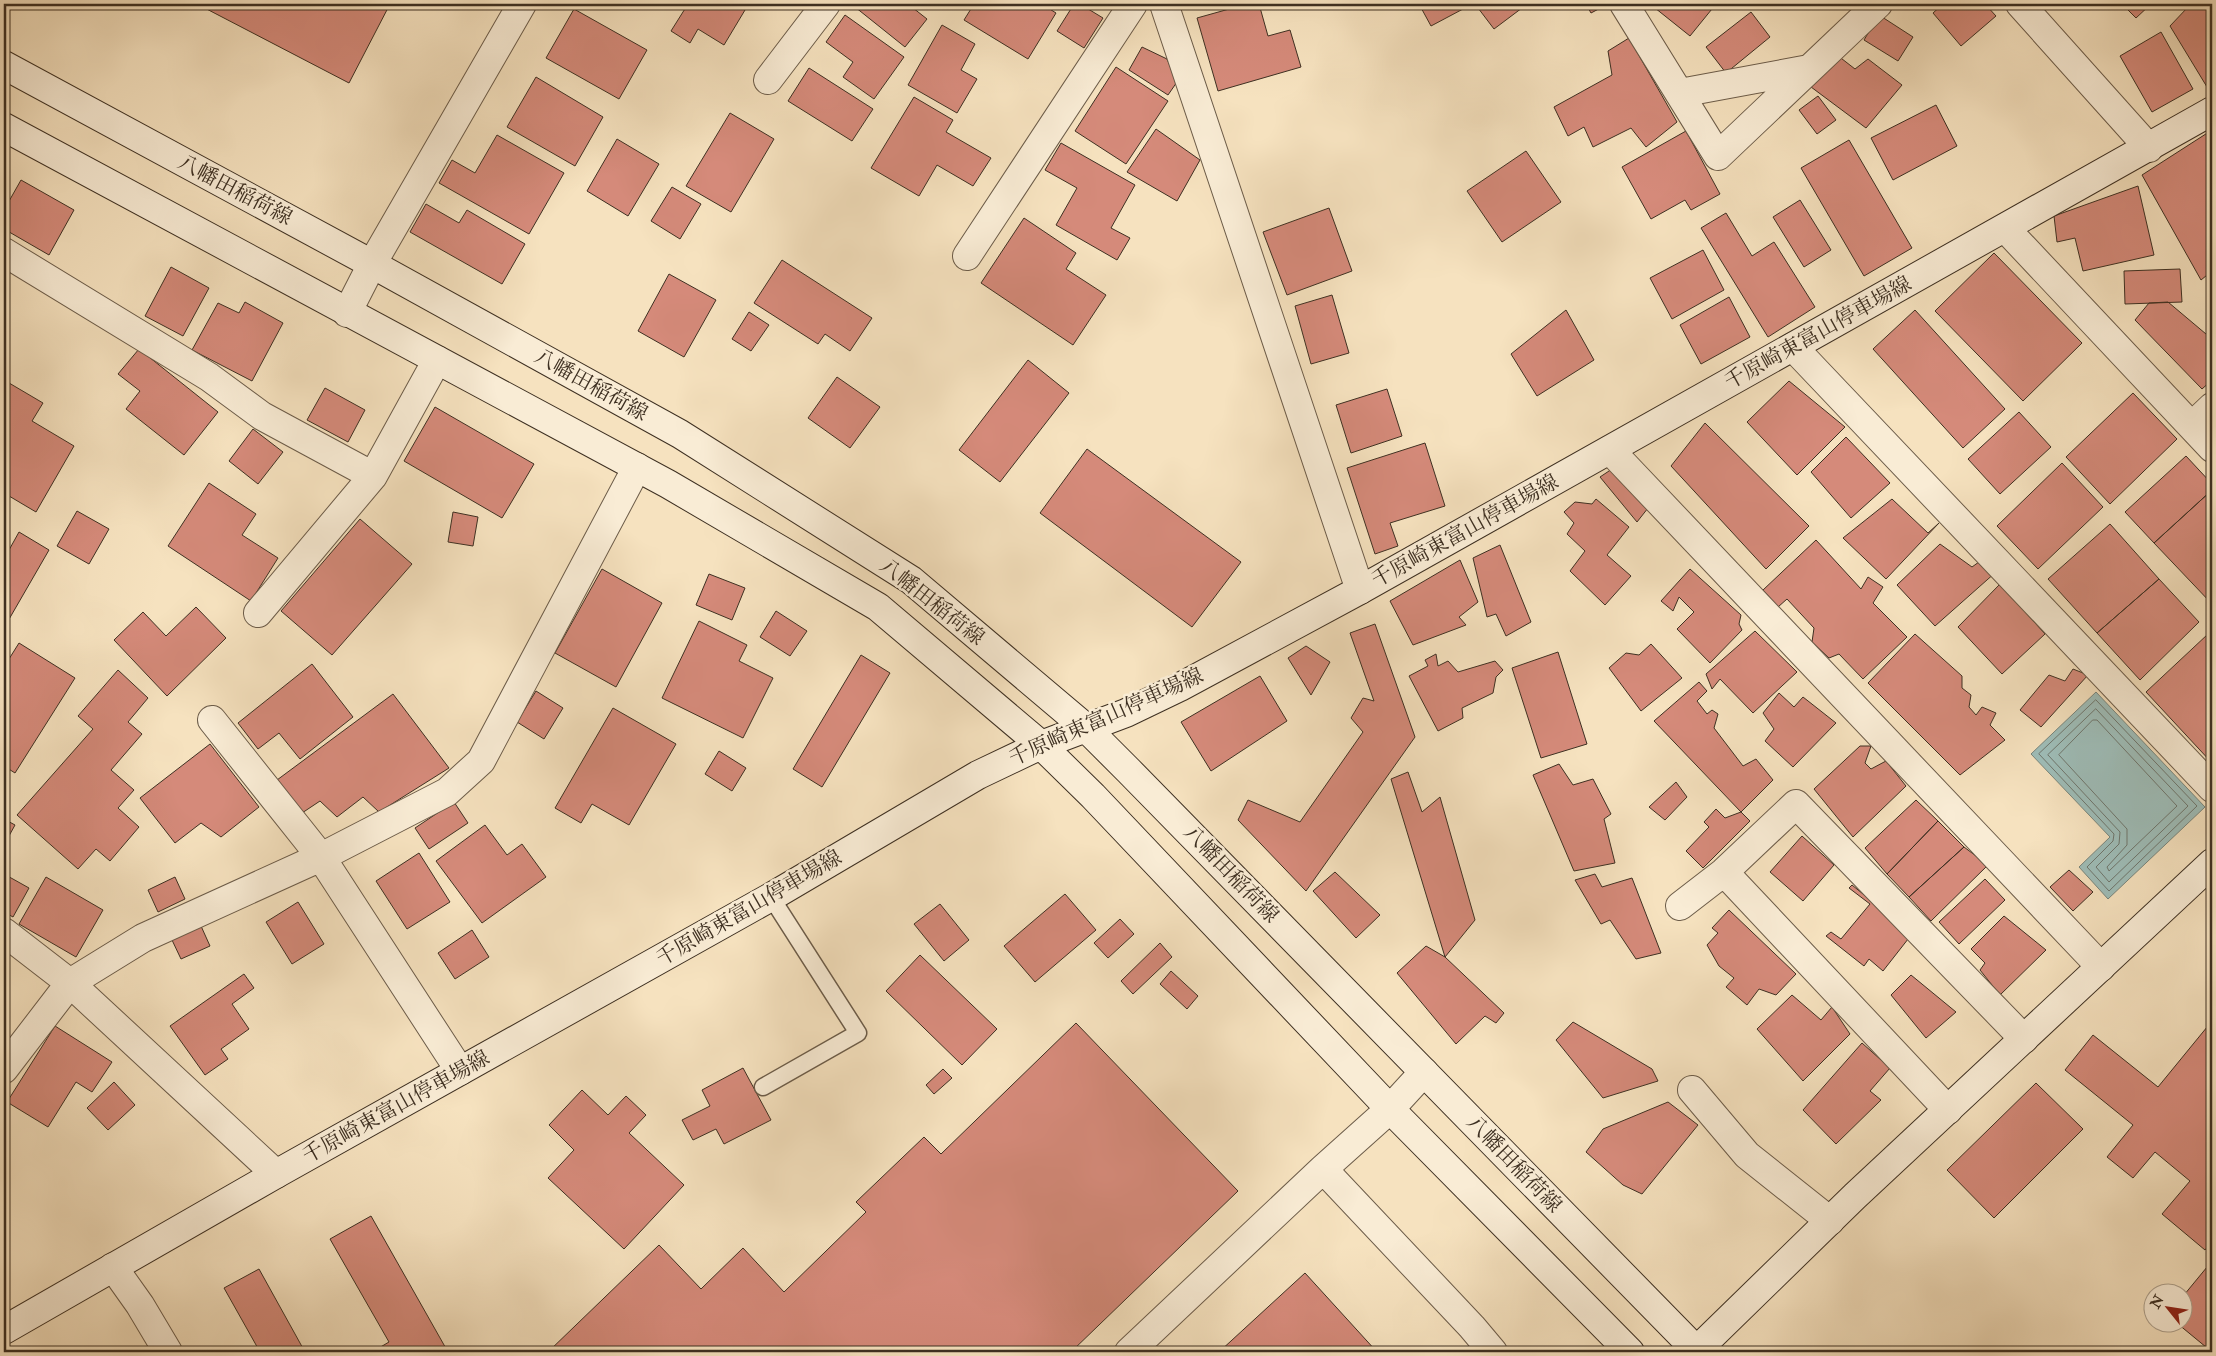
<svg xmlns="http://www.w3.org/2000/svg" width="2216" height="1356" font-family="'IM FELL Double Pica','Noto Serif JP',serif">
  <rect width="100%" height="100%" fill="#f6e2bf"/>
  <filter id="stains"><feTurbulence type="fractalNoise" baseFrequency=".004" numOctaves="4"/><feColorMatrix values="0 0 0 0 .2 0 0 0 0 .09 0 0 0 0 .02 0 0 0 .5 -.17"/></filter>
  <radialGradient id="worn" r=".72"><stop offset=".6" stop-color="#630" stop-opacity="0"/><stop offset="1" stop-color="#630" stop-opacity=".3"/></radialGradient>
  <path fill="#9ebdb8" stroke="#78857c" d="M2096 692 2205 807 2108 899 2079 867 2110 837 2031 754Z"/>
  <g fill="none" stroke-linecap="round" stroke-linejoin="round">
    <path stroke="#6e766d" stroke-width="1" d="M2096 700 2197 806 2109 891 2087 867 2113 841 2114 834 2039 754Z
      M2096 709 2188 806 2109 882 2096 867 2119 844 2120 832 2048 755Z
      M2093 720H2097L2177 806 2109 871 2107 867 2127 845V829L2059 755Z"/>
  </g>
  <path fill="#d58a7a" stroke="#3e3022" d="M197 4H390L349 83Z
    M688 4H746L748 5 724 45 698 29 690 43 671 31Z
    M858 4H908L927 19 905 47 855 7Z
    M974 4H1047L1045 6 1056 13 1028 59 964 20Z
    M1074 4H1080L1103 18 1084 48 1057 31Z
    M1247 4H1259L1268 36 1290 30 1301 67 1218 91 1197 18Z
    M1419 4H1461L1463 9 1431 26Z
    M1475 4H1524L1526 5 1494 29Z
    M1586 4H1608L1591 13Z
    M1650 4H1716L1690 36Z
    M1943 4H1985L1996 16 1961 46 1933 13Z
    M2122 4H2151L2136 18Z
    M2187 4H2212V84L2207 87 2170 26 2188 7Z
    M574 9 647 50 619 99 546 58Z
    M1751 12 1770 37 1726 73 1706 47Z
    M845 15 904 57 874 99 843 77 853 62 826 42Z
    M1879 15 1913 37 1898 61 1864 40Z
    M942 25 975 44 961 70 977 79 957 113 908 85Z
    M2161 32 2193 89 2152 112 2120 56Z
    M1629 38 1677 122 1646 147 1631 128 1593 147 1584 127 1568 136 1554 107 1612 75 1608 51Z
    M1142 47 1167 59 1177 82 1168 95 1129 70Z
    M1837 55 1855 69 1868 59 1902 85 1866 128 1807 84Z
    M1116 67 1168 101 1126 164 1075 131Z
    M809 68 873 109 852 141 788 101Z
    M536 77 603 117 575 166 507 127Z
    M1818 96 1836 120 1817 134 1799 110Z
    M914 97 953 120 946 132 991 158 973 186 937 165 919 196 871 168Z
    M1936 105 1957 146 1893 180 1871 138Z
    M730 113 774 139 731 212 686 186Z
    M1156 129 1200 160 1177 201 1127 172Z
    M2212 130V271L2201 280 2142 175Z
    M1686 131 1720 194 1691 210 1685 200 1651 219 1622 167Z
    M497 135 564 173 529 234 439 183 452 160 475 173Z
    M617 139 659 164 628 216 587 191Z
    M1849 140 1912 248 1864 276 1801 168Z
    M1061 143 1135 185 1111 228 1130 238 1117 260 1056 225 1077 188 1045 170Z
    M1526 151 1561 202 1502 242 1467 191Z
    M21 180 74 210 49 255 4 229V210Z
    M2138 186 2154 255 2083 271 2075 238 2057 242 2054 216Z
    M672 187 701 204 680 239 651 221Z
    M1800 200 1831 250 1804 267 1773 217Z
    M426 204 459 223 467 210 525 244 502 284 410 232Z
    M1329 208 1352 271 1287 295 1263 232Z
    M1726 213 1752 256 1774 242 1815 307 1768 337 1701 228Z
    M1024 218 1076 253 1066 269 1106 295 1073 345 981 283Z
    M1703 250 1724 290 1672 319 1650 278Z
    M1994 253 2082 343 2023 401 1935 311Z
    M782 260 872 318 850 351 825 334 818 344 754 303Z
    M171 267 209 288 183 336 145 316Z
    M2180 269 2182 302 2125 304 2124 271Z
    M669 274 716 300 684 357 638 331Z
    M1332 295 1349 353 1311 364 1295 306Z
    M1729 297 1750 337 1701 364 1680 325Z
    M245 302 283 323 252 381 192 350 218 303 239 313Z
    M2168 302 2206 334 2212 329V380L2202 389 2135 320 2149 303Z
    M1566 310 1594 360 1537 396 1511 354Z
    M1915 310 2005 409 1963 448 1873 349Z
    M749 312 769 325 751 351 732 339Z
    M139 349 218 412 184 455 126 409 140 391 118 374Z
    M1028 360 1069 393 1000 482 959 450Z
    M837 377 880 407 850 448 808 418Z
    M4 380 43 403 32 421 74 446 36 512 4 493V462L6 458 4 457Z
    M1789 381 1845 427 1797 475 1747 422Z
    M325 388 365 410 348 442 307 420Z
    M1387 389 1402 436 1351 453 1336 405Z
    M2133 393 2177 439 2110 504 2066 457Z
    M435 407 534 464 502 518 404 461Z
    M2019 412 2051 447 2000 494 1968 459Z
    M1705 423 1809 526 1766 569 1671 466Z
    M253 429 283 452 258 484 229 461Z
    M1846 437 1890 483 1851 518 1811 472Z
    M1425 443 1445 506 1390 523 1398 546 1375 554 1347 468Z
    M1087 449 1241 562 1192 627 1040 513Z
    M2186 456 2212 484V490L2154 543 2125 512Z
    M2062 463 2103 507 2038 569 1997 526Z
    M1618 465 1652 503 1637 522 1600 477Z
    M209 483 256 514 242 535 278 558 251 601 168 546Z
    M2212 490V604L2154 543Z
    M1596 499 1629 527 1607 555 1631 576 1605 605 1570 571 1585 551 1567 534 1574 523 1564 512 1575 502 1592 504Z
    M1892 499 1928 533 1939 523 1886 579 1843 538Z
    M77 511 109 529 89 564 57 546Z
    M453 512 478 517 473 546 448 542Z
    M360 519 412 564 332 655 281 611Z
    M2110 524 2159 579 2097 633 2048 579Z
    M19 532 49 550 8 621 4 618V559Z
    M1816 540 1861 589 1868 577 1883 587 1873 603 1907 637 1863 679 1839 654 1829 658 1812 642 1814 628 1787 599 1778 607 1763 590Z
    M1940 544 1972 567 1983 559 1996 572 1935 626 1897 585Z
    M1500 545 1531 622 1506 636 1496 614 1487 617 1473 558Z
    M1460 560 1478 602 1459 617 1466 625 1413 645 1390 601Z
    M602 569 662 603 616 687 555 653Z
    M1690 569 1741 615 1739 624 1742 630 1710 663 1677 629 1694 612 1679 597 1673 611 1661 601Z
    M709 574 745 588 732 620 696 605Z
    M2159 579 2199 622 2140 680 2097 633Z
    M2000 584 2045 634 2002 674 1958 627Z
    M196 607 226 638 167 696 114 640 143 612 166 636Z
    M776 611 807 631 790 656 760 637Z
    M699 621 747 645 739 661 773 678 743 738 662 698Z
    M1375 624 1415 737 1306 891 1238 820 1248 800 1300 822 1363 732 1351 718 1363 698 1374 701 1350 633Z
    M1755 631 1797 672 1753 713 1720 679 1712 689 1706 674Z
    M1915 634 1962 676V688L1971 695 1969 707 1976 715 1982 707 1996 713 1990 725 2005 740 1960 775 1868 683Z
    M2208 634 2212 638V763L2146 692Z
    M19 643 75 678 15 773 4 766V667Z
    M1651 644 1682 678 1641 711 1609 668 1626 653 1639 655Z
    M1306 646 1330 662 1311 695 1288 658Z
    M1558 652 1587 744 1541 758 1512 668Z
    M1436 654 1438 666 1448 661 1458 672 1495 661 1503 670 1496 677 1493 693 1462 708 1463 718 1438 731 1409 676 1428 666 1425 660Z
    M861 655 890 673 822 787 793 769Z
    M312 664 353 717 300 759 279 733 258 749 238 723Z
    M2073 669 2088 675 2041 727 2020 710 2049 675 2065 681Z
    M118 670 148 698 128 722 142 734 111 770 134 790 118 808 139 827 110 861 96 849 78 869 17 815 93 729 78 716Z
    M1260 676 1287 721 1211 771 1181 722Z
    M1699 682 1707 691 1697 701 1707 714 1712 710 1718 714 1714 728 1743 766 1756 759 1773 780 1741 812 1654 721Z
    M536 691 563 708 544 739 517 722Z
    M1779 693 1794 707 1803 697 1836 723 1793 767 1765 741 1774 729 1763 713Z
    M393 694 449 768 379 812 363 797 337 817 320 801 302 813 277 780Z
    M613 708 676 744 629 825 592 804 581 823 555 808Z
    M210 744 259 807 221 837 201 823 175 843 140 798Z
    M1860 746H1871L1865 763 1871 769 1886 761 1906 786 1853 837 1814 789Z
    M719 751 746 768 732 791 705 774Z
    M1559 764 1573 785 1593 779 1611 814 1604 819 1615 863 1574 871 1533 775Z
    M1408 772 1422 812 1440 797 1475 920 1445 957 1391 779Z
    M1676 782 1687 797 1665 820 1649 807Z
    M1916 800 1938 821 1887 874 1865 848Z
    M454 802 468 823 429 849 415 828Z
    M1716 809 1725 818 1741 812 1750 821 1703 868 1686 851 1709 827 1704 822Z
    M4 819 15 825 4 845Z
    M1938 821 1964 847 1909 897 1887 874Z
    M485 825 507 855 522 844 546 877 482 923 436 861Z
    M1802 836 1834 865 1803 901 1770 872Z
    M1964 847 1988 865 1931 921 1909 897Z
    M419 853 450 902 407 929 376 881Z
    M2069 870 2093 892 2073 911 2050 887Z
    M1335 872 1380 915 1356 938 1313 891Z
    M4 874 29 888 13 917 4 912Z
    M1595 874 1602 887 1632 878 1661 953 1636 959 1610 920 1601 924 1575 880Z
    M46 877 103 910 76 957 19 924Z
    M175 877 185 899 158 912 148 890Z
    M1985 879 2005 900 1959 944 1939 922Z
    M1852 885 1912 934 1883 971 1869 959 1864 966 1826 936 1831 932 1841 939 1870 904 1849 888Z
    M1065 894 1096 930 1035 982 1004 946Z
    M298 902 324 944 292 964 266 922Z
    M940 904 969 940 944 961 914 924Z
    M1729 910 1796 974 1776 995 1759 989 1747 1005 1726 987 1734 978 1719 966 1707 945 1718 933 1712 928Z
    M2004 916 2046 950 2000 995 1980 970 1985 963 1971 949Z
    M1120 919 1134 934 1108 958 1094 943Z
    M201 926 210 946 181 959 172 940Z
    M472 930 489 957 455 979 438 953Z
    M1160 943 1172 957 1133 994 1121 981Z
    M1426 946 1445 957 1504 1013 1496 1023 1485 1016 1456 1044 1397 973Z
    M920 955 997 1029 962 1065 886 991Z
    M1171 971 1198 996 1187 1009 1160 984Z
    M244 974 254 988 232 1004 249 1029 221 1049 228 1059 205 1075 170 1026Z
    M1911 975 1956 1012 1926 1038 1891 995Z
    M1792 995 1821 1020 1832 1007 1850 1034 1803 1081 1757 1029Z
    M2212 1021V1241L2205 1250 2162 1214 2190 1181 2155 1152 2133 1178 2107 1157 2133 1125 2065 1070 2093 1035 2158 1087Z
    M1573 1022 1652 1069 1658 1081 1603 1098 1556 1040Z
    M1076 1023 1238 1191 1071 1352H548L659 1245 701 1289 743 1248 784 1292 866 1212 856 1202 924 1137 941 1154Z
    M55 1026 112 1062 92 1092 76 1082 48 1127 7 1102Z
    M1862 1043 1890 1068 1870 1091 1881 1100 1836 1144 1803 1110Z
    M743 1068 771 1120 724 1144 716 1129 693 1140 682 1120 710 1106 702 1090Z
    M943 1069 952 1078 934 1094 926 1085Z
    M114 1082 135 1105 108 1130 87 1108Z
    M2036 1083 2083 1129 1994 1218 1947 1170Z
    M582 1090 608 1115 626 1096 646 1115 629 1133 684 1185 624 1249 548 1178 574 1150 549 1125Z
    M1668 1102 1698 1125 1642 1194 1623 1185 1586 1152 1603 1129Z
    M371 1216 448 1352H372L389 1342 330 1239Z
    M2212 1261V1352L2178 1324H2184V1295Z
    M259 1269 305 1352H260L224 1288Z
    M1305 1273 1377 1352H1219Z"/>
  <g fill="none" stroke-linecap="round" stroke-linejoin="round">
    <defs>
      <path id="lane" d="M763 1087 858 1033 771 897"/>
      <path id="street" d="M1164 4 1360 590
        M1624 4 1718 156 1878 4
        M2020 4 2149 148
        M768 80 826 4
        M1680 93 1809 69
        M2005 228 2212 448
        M4 252 209 377 262 416 373 476
        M967 256 1133 4
        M347 313 372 264 522 4
        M1793 347 2212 788
        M2192 426 2212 407
        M1610 450 2101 967
        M258 613 373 476 437 360
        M212 720 321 857 447 792 481 761 637 467
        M1724 872 1948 1110
        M1680 906 1724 872 1796 804 2024 1039
        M4 932 70 983 276 1174
        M4 1069 70 983 143 938 321 857 460 1071
        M1424 1072 1390 1109 1323 1169 1472 1327 1493 1352
        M1692 1090 1747 1155 1830 1221
        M113 1267 140 1305 168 1352
        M1129 1352 1323 1169"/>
      <path id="secondary" d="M4 65 372 264 680 434 911 580 1086 728 1129 771 1698 1352
        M4 127 668 484 878 607 1041 745 1093 796 1390 1109 1630 1352
        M4 1330 276 1174 771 897 978 775 1041 745 1126 713 1180 687 1360 590 2212 111
        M1695 1352 1855 1196 2212 863"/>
    </defs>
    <use href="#lane" stroke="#6c5c49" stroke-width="19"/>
    <use href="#street" stroke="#6c5c49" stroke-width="30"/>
    <use href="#secondary" stroke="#3e3022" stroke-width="30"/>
    <use href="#lane" stroke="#f9ecd5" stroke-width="16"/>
    <use href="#street" stroke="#f9ecd5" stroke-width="28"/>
    <use href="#secondary" stroke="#f9ecd5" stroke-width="28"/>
  </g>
  <g text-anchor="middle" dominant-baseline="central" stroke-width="5" stroke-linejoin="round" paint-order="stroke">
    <g font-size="21" fill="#3e3022" stroke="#f9ecd5">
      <text transform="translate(235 190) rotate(28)">八幡田稲荷線</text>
      <text transform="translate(1818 333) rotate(-29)">千原崎東富山停車場線</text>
      <text transform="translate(591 385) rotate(29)">八幡田稲荷線</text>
      <text transform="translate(1465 531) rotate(-29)">千原崎東富山停車場線</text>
      <text transform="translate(932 602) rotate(38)">八幡田稲荷線</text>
      <text transform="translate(1106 717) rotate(-24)">千原崎東富山停車場線</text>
      <text transform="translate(1231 874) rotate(46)">八幡田稲荷線</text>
      <text transform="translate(749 908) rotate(-30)">千原崎東富山停車場線</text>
      <text transform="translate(396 1107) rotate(-29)">千原崎東富山停車場線</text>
      <text transform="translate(1514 1164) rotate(46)">八幡田稲荷線</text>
    </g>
  </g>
  <rect width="2216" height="1356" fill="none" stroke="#f6e2bf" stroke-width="20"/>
  <rect x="5" y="5" width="2206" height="1346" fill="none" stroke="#3e3022" stroke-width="2.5"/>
  <rect x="10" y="10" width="2196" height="1336" fill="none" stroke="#3e3022"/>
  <g transform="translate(2168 1308) rotate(300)"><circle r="24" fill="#f9ecd5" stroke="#aea18d"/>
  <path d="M0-4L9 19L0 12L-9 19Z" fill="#8f2418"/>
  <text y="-8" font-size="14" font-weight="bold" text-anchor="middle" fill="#3e3022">N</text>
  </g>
  <rect width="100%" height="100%" filter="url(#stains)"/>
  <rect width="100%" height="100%" fill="url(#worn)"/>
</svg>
